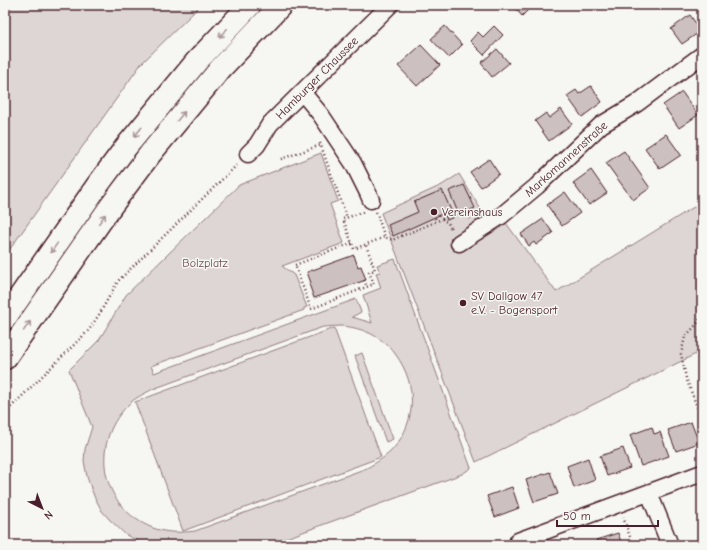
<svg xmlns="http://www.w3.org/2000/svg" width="707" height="550" font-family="'Comic Neue',sans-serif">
  <rect width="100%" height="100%" fill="#f6f6f2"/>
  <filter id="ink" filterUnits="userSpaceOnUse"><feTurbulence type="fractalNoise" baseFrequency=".025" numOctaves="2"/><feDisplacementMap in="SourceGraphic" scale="8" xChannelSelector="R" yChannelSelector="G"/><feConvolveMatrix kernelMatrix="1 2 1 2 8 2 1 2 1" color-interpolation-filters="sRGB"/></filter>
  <g filter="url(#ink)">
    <path fill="#ddd6d5" stroke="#947a80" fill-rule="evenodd" d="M5 5H201L141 64 5 256Z
      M321 153 338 201 330 204 344 243 282 266 294 275 307 307 304 308V310L151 366 154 373 356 299 361 312 352 317 372 323 363 295 381 288 376 273 380 272 377 265 395 259 471 468 462 474 267 545H146L126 535 109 519 102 511 94 496 87 477 84 461 85 449 92 427 69 370 99 340 126 295 239 185ZM341 326C355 327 369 331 381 340 387 344 392 349 396 355 417 384 417 420 394 448 386 457 377 462 367 468L195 531C181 533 166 533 153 528 101 508 89 445 127 406 134 398 144 394 153 389L323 327Z
      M459 174 488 221 501 216 556 292 702 202V351L476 462 381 213 442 185Z
      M334 328 381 457 183 531 135 402Z
      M362 353 393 439 386 442 355 356Z"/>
    <path fill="#ccc1c0" stroke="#4a1f2b" d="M512 5H533L522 16Z
      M690 15 701 31 682 44 671 29Z
      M445 26 462 45 449 58 431 39Z
      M494 26 503 35 484 55 470 41 478 32 483 37Z
      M421 45 440 65 417 86 398 66Z
      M497 49 509 63 492 77 481 63Z
      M591 86 602 102 582 117 567 96 576 90 579 94Z
      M682 92 698 115 679 128 663 105Z
      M561 109 572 124 549 141 535 121 546 113 549 118Z
      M666 134 681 155 660 169 645 148Z
      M624 151 650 188 633 200 606 163Z
      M489 159 499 174 481 187 470 172Z
      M591 170 607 193 589 205 573 183Z
      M464 185 475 208 459 215 449 191Z
      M442 190 454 217 447 220 444 213 393 236 388 225 418 212 414 202Z
      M565 192 580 213 562 226 547 205Z
      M543 219 553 233 536 245 534 242 529 246 521 234Z
      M354 255 358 267 361 266 366 280 314 298 309 284 311 283 307 272Z
      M691 422 699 443 676 451 668 430Z
      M652 427 654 434 660 432 669 456 641 466 630 435Z
      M623 448 630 468 607 476 600 456Z
      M588 458 595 480 574 488 567 466Z
      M550 472 558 494 534 502 526 480Z
      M512 487 519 508 495 517 487 496Z
      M618 533 622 545H598L596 540Z"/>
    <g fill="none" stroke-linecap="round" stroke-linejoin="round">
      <defs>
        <path id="minor" d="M302 92 321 115 353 163 368 193 371 200
          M248 154 257 145 270 124 390 5
          M459 243 501 216 537 186 601 125 636 104 702 55
          M649 493 670 545
          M518 541 702 473"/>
        <path id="highway" d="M5 318 97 186 126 147 197 61 250 5
          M5 358 111 206 150 154 221 68 281 5"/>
      </defs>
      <use href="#minor" stroke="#4a1f2b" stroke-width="19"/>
      <use href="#highway" stroke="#4a1f2b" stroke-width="25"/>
      <path stroke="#4a1f2b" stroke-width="2.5" stroke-dasharray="1 3" stroke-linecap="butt" d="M320 143 347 218
        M281 159 321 145
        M467 211 470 219
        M363 212 343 219 354 249 385 237 392 240 442 219 448 223 452 230
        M376 212 385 237
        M435 218 437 221
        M442 219 446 217
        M352 243 295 265 311 309 374 284 369 272 375 270 366 245
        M364 280 367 287
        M702 316 697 324 685 337 681 354 686 378 702 420
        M5 413 89 330 100 313 118 281 239 163
        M623 517 633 545"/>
      <use href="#minor" stroke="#f6f6f2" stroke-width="16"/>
      <use href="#highway" stroke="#f6f6f2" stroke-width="22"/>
    </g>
    <defs><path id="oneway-shaft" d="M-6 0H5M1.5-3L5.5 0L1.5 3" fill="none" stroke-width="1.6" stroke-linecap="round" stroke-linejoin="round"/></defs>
    <g stroke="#a99598">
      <use href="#oneway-shaft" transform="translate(223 33) rotate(134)"/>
      <use href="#oneway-shaft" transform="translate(181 116) rotate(-51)"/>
      <use href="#oneway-shaft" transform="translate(138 132) rotate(129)"/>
      <use href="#oneway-shaft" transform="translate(102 219) rotate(-55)"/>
      <use href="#oneway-shaft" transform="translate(54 248) rotate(125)"/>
      <use href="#oneway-shaft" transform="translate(27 326) rotate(-55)"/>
    </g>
  </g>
  <g fill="#4a1f2b" stroke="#f6f6f2" stroke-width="1.5">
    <circle cx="434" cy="212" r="4"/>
    <circle cx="463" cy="303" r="4"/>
  </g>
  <g text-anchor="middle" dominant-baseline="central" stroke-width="3" stroke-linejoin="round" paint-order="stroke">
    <g font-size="12" fill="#4a1f2b" stroke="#f6f6f2">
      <text transform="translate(317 78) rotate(-45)">Hamburger Chaussee</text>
      <text transform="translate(566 159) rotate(-42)">Markomannenstraße</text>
    </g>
    <g font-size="12" fill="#4a1f2b" stroke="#f6f6f2" text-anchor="start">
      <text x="442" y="212">Vereinshaus</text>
      <text x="471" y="296">SV Dallgow 47<tspan x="471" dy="14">e.V. - Bogensport</tspan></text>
    </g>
    <g font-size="12" fill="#6f4d56" stroke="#f6f6f2">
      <text x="205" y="263">Bolzplatz</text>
    </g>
  </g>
  <rect width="707" height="550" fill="none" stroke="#f6f6f2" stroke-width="20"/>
  <rect x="10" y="10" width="687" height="530" fill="none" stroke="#4a1f2b" stroke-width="1.5" filter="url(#ink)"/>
  <g transform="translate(42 508) rotate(138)" stroke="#f6f6f2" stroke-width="3" paint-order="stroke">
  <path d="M0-3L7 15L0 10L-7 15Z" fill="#4a1f2b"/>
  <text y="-6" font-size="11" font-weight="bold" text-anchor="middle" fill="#4a1f2b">N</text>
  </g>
  <path d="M557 520v6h101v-6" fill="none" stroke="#4a1f2b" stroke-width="2"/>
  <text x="563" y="520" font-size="12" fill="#4a1f2b" stroke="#f6f6f2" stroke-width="3" paint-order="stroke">50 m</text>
</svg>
